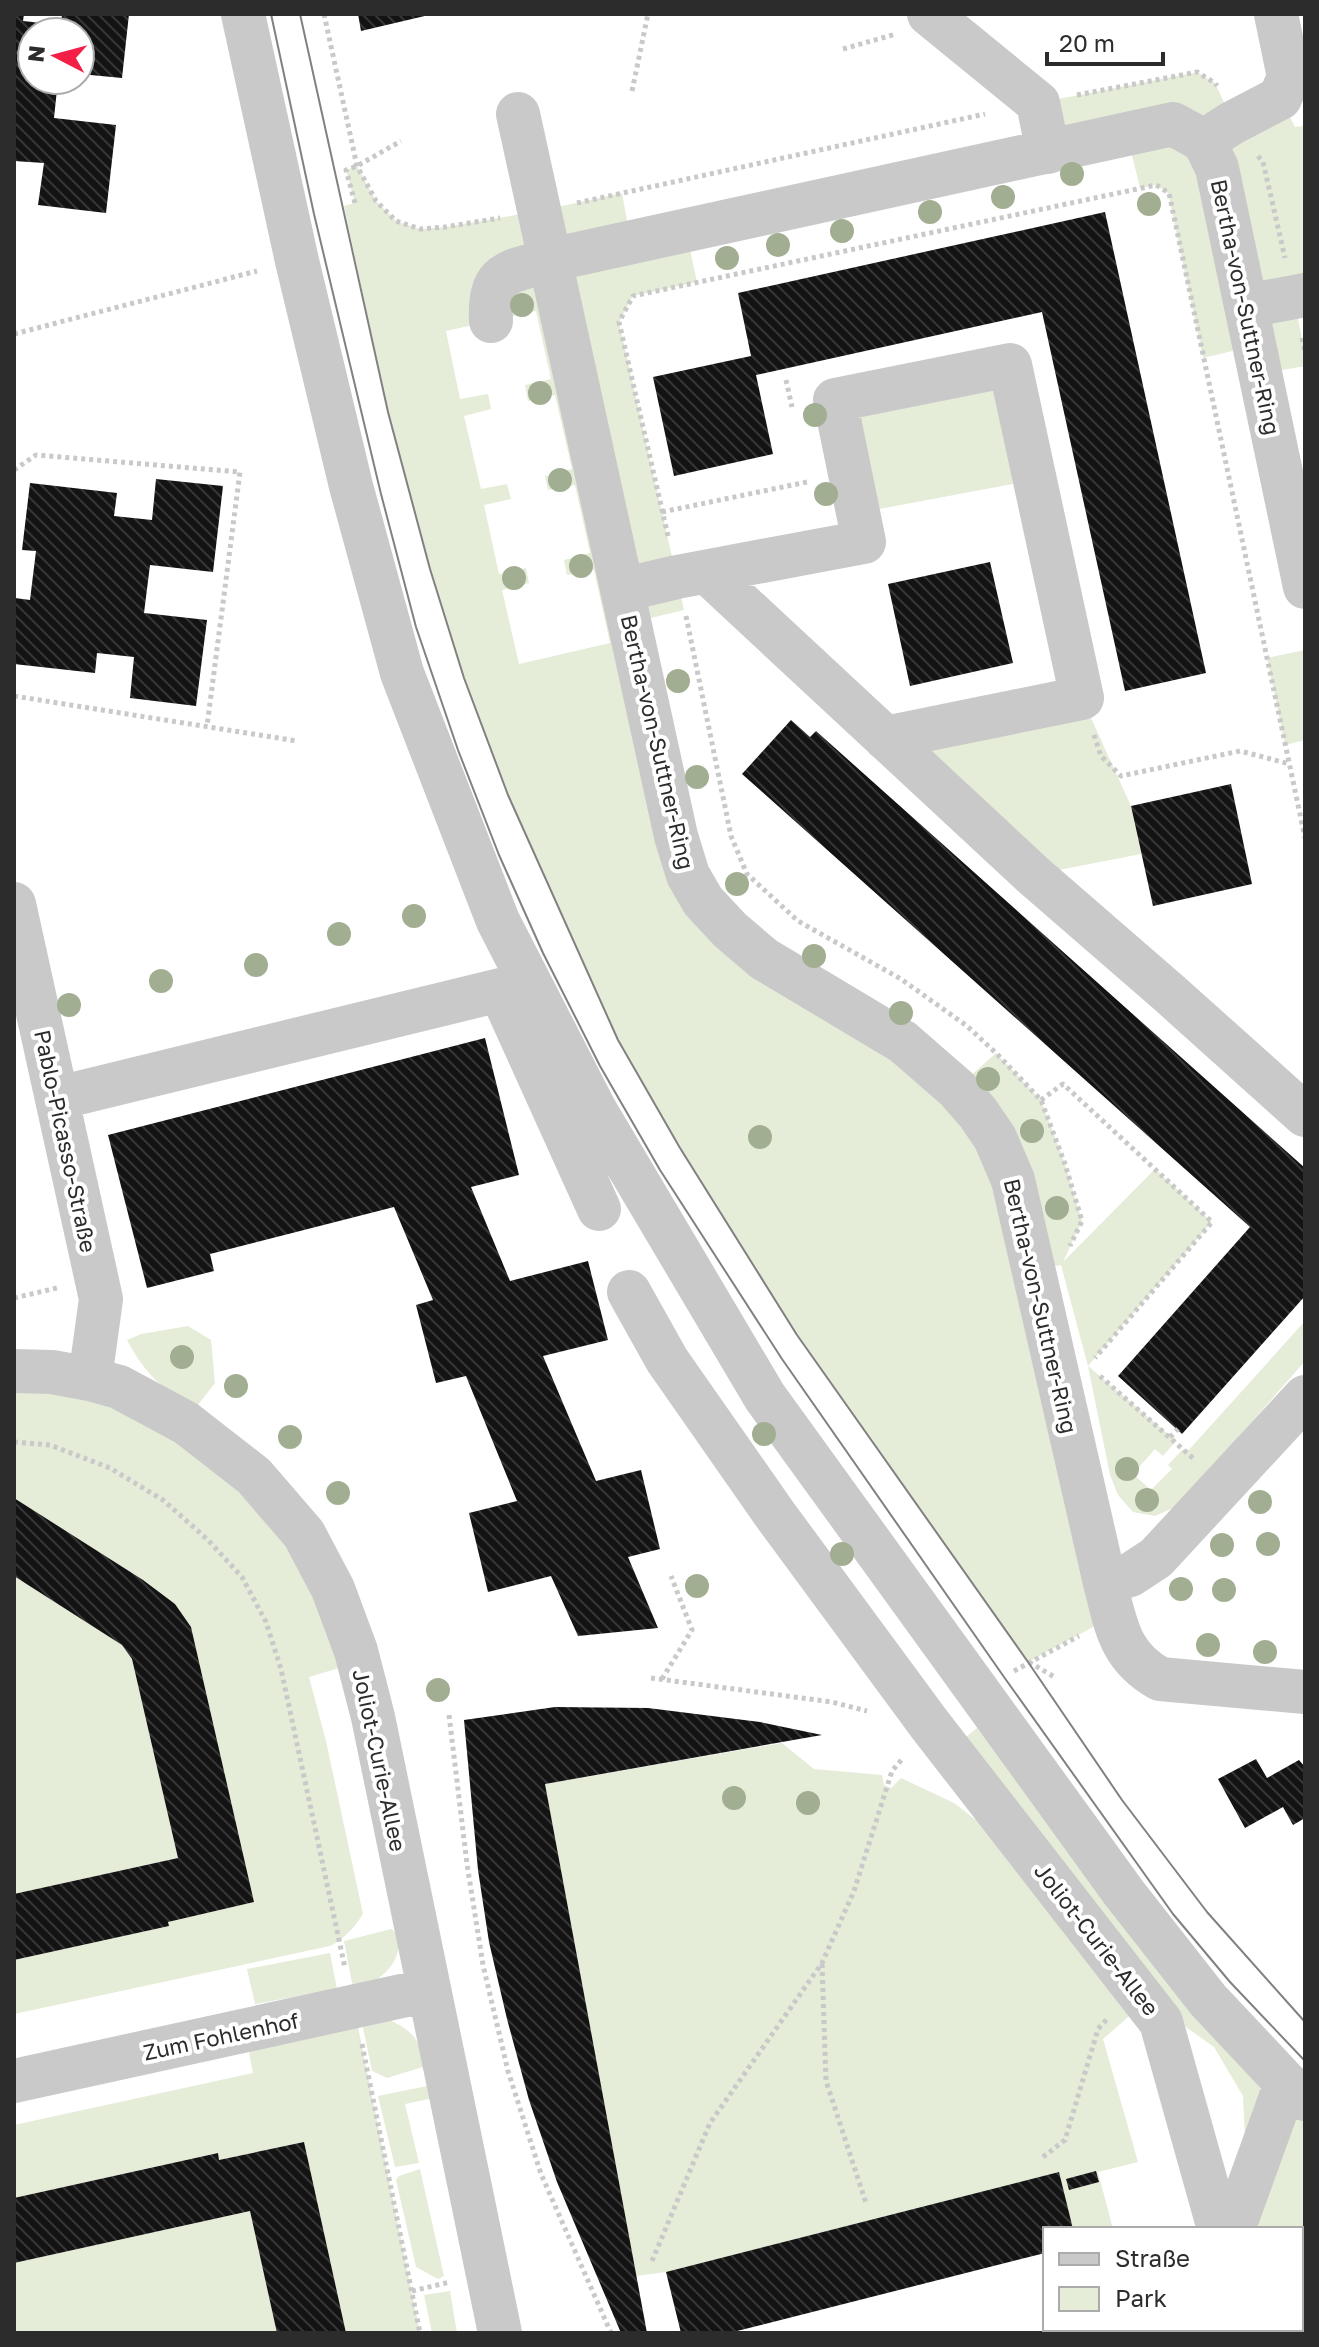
<svg xmlns="http://www.w3.org/2000/svg" width="1319" height="2347" font-family="'Golos Text',sans-serif">
  <defs>
    <pattern id="building-back-hatch" width="6" height="6" patternUnits="userSpaceOnUse" patternTransform="scale(2)"><rect width="6" height="6" fill="#131313"/><path d="M-1 5l2 2M0 0l6 6M5-1l2 2" fill="none" stroke="#363636"/></pattern>
  </defs>
  <rect width="100%" height="100%" fill="#fff"/>
  <path fill="#e5ecd8" fill-rule="evenodd" d="M1197 72 1215 83 1233 122 1280 98 1295 127 1305 126V295L1294 298 1302 339H1305V366L1260 374 1253 346 1203 358 1168 193 1156 185 1140 188 1127 135 1048 152 1038 103Z
    M357 166 376 201 396 221 420 229 445 227 539 211 622 193 631 243 686 231 697 282 633 296 619 322 684 610 630 623 688 875 957 1088 996 1053 1041 1100 1065 1164 1082 1221 1063 1262 1155 1169 1212 1222 1088 1366 1176 1441 1163 1456 1155 1449 1133 1474 1151 1490 1172 1469 1168 1465 1183 1449 1187 1452 1305 1321V1361L1208 1472 1175 1507 1155 1516 1133 1512 1118 1495 1110 1475 1088 1366 1061 1265 1034 1270 1095 1626 1028 1662 797 1335 680 1148 618 1040 508 795 464 678 430 569 388 412 344 206 355 203 346 170ZM536 311 551 379 525 385 528 401 555 395 572 469 545 476 548 490 575 485 590 553 564 560 567 575 594 570 610 643 519 664 502 590 529 583 526 568 499 574 484 505 511 499 507 484 481 489 464 416 491 409 488 394 460 399 446 331Z
    M1010 365 1034 480 858 513 835 400Z
    M1305 650V740L1285 745 1267 658Z
    M1082 698 1131 806 1141 854 1033 875 885 738Z
    M188 1326 211 1340 215 1383 194 1410C161 1386 147 1377 127 1340L141 1334Z
    M14 1371 52 1372 239 1463 359 1662 309 1677 326 1741 363 1914C355 1927 344 1939 330 1946L14 2014V1960L169 1926 168 1922 254 1902 191 1627 175 1604 14 1498Z
    M14 1576 122 1645 132 1659 178 1858 14 1894Z
    M977 1728 1247 2059 1264 2096 1245 2139 1243 2096 1214 2047 1186 2027 1171 2013 961 1741Z
    M782 1743 814 1769 882 1775 884 1785 891 1788 901 1778 954 1803 999 1838 1135 2011 1103 2039 1138 2162 1098 2172 1113 2229H1073L1058 2173 666 2272 636 2276 545 1784Z
    M391 1929 398 1934C403 1962 383 1978 360 1989L352 1983 344 1941Z
    M330 1953 337 1989 255 2004 247 1969Z
    M354 2007 420 2333H346L304 2142 219 2160 217 2153 14 2198V2125L253 2073 245 2031Z
    M383 2017C411 2029 419 2037 426 2066L387 2078 372 2071 362 2023Z
    M432 2085 434 2098 405 2104 419 2163 395 2167 378 2096Z
    M1305 2115V2333H1193L1199 2329H1301V2229H1251L1280 2123Z
    M420 2169 444 2276 438 2279 416 2267 396 2180 399 2176Z
    M250 2211 277 2333H14V2263Z
    M450 2291 457 2333H432L424 2295Z"/>
  <path fill="url(#building-back-hatch)" d="M14 14H24L23 21 61 25 62 14H129L122 78 80 74V32H32V80H58L54 118 116 125 106 213 38 205 44 163 14 161Z
    M358 14H429V15L361 31Z
    M1105 212 1206 673 1125 691 1042 312 756 375 773 454 674 476 653 377 751 356 738 293Z
    M156 479 223 486 213 572 150 565 144 613 207 620 196 706 130 698 134 657 97 653 95 673 14 664 15 598 30 600 36 551 22 550 30 483 117 493 114 516 152 520Z
    M990 562 1013 663 910 686 888 584Z
    M791 720 810 737 816 731 1305 1168V1296L1182 1434 1118 1376 1250 1227 742 774Z
    M1231 784 1252 884 1153 906 1131 806Z
    M485 1038 519 1175 471 1187 510 1281 588 1261 608 1340 543 1356 596 1481 641 1470 660 1549 628 1557 658 1628 578 1636 551 1576 488 1592 469 1513 517 1501 466 1376 436 1383 416 1305 433 1300 394 1207 210 1254 214 1271 147 1288 108 1135Z
    M14 1498 143 1580 175 1604 191 1627 254 1902 168 1922 169 1926 14 1960V1894L178 1858 132 1659 122 1645 14 1576Z
    M555 1707 648 1708 760 1722 822 1735 545 1784 647 2333H621L557 2182 529 2100 507 2019 489 1942 478 1870 464 1720Z
    M1256 1759 1267 1778 1299 1760 1305 1767V1818L1293 1825 1283 1807 1245 1828 1218 1779Z
    M304 2142 346 2333H277L250 2211 14 2263V2198L218 2153 219 2160Z
    M1096 2171 1099 2182 1069 2190 1066 2179Z
    M1059 2172 1073 2229H1045V2253L729 2333H681L666 2272Z"/>
  <g fill="none" stroke-linecap="round" stroke-linejoin="round">
    <path stroke="#c9c9c9" stroke-width="5" stroke-dasharray="4 4" stroke-linecap="butt" d="M324 14 357 166 376 201 396 221 420 229 445 227 500 218
      M843 49 896 34
      M632 91 648 14
      M1077 95 1197 72 1215 83 1217 86
      M1258 156 1263 162 1285 258
      M355 203 346 170 357 166 401 141
      M577 203 985 114
      M14 334 257 271
      M1302 338 1305 352
      M786 380 792 407
      M14 470 36 455 240 472 207 726
      M662 512 807 482 806 479
      M668 536 619 322 633 296 1156 185 1169 193 1305 838
      M686 616 731 836 747 874 798 921 901 979 967 1026 996 1053 1041 1100 1065 1164 1082 1221 1070 1246
      M14 696 297 741
      M1094 735 1101 756 1121 776 1240 751 1290 764
      M1041 1100 1063 1084 1212 1222 1095 1358
      M14 1298 57 1288
      M1100 1376 1195 1460
      M1170 1437 1178 1429
      M14 1442 50 1445 110 1468 163 1500 207 1539 242 1577 266 1622 281 1669 345 1968
      M1029 1662 1056 1678
      M1014 1671 1079 1636
      M651 1678 832 1702 867 1711
      M662 1679 692 1630 671 1576
      M449 1715 467 1864 483 1965 508 2071 541 2174 611 2333
      M822 1964 826 2081 866 2203
      M362 2044 420 2333
      M1043 2157 1065 2140 1098 2029 1108 2018
      M652 2261 710 2123 822 1963 854 1891 892 1771 903 1758
      M412 2291 450 2282
      M1197 2329 1198 2331 1210 2333
      M1250 2333 1305 2330"/>
    <path stroke="#c9c9c9" stroke-width="44" d="M243 14 297 261 351 486 402 673 498 921 595 1110 765 1397 1124 1893 1208 2000 1286 2083 1305 2099
      M929 14 1038 103 1048 152
      M1204 141 1232 123 1280 98 1289 77 1276 14
      M1246 306 1305 295
      M491 321C489 270 507 273 550 260L518 114
      M707 572 1033 875 1169 993 1305 1115
      M1305 587 1217 168 1204 141 1173 124 550 260 676 836 688 875 703 901 730 930 764 959 903 1042 957 1089 978 1113 995 1138 1013 1180 1105 1583C1116 1625 1119 1656 1160 1679L1305 1692
      M622 590 677 577 864 542 835 400 1010 365 1082 698 885 738
      M14 904 101 1299 90 1379
      M58 1098 500 990 599 1209
      M629 1292 667 1360 776 1516 930 1725 1161 2022 1219 2229
      M14 1371 52 1372 90 1379 119 1387 186 1423 254 1476 304 1534 333 1589 356 1651 373 1717 500 2333
      M1105 1583 1130 1575 1156 1558 1305 1397
      M14 2081 429 1990
      M1226 2229 1238 2216 1286 2083
      M1130 2333 1143 2329"/>
    <path stroke="#818181" stroke-width="2" d="M271 14 314 214 381 494 416 627 458 750 499 855 543 953 600 1066 660 1170 782 1359 1004 1677 1173 1914 1230 1982 1305 2061
      M300 14 388 412 430 569 464 678 508 795 618 1040 680 1148 797 1335 1028 1662 1122 1800 1207 1912 1305 2022"/>
  </g>
  <g fill="#a2ae91">
    <circle cx="1072" cy="174" r="12"/>
    <circle cx="1003" cy="197" r="12"/>
    <circle cx="1149" cy="204" r="12"/>
    <circle cx="930" cy="212" r="12"/>
    <circle cx="842" cy="231" r="12"/>
    <circle cx="778" cy="245" r="12"/>
    <circle cx="727" cy="258" r="12"/>
    <circle cx="522" cy="305" r="12"/>
    <circle cx="540" cy="393" r="12"/>
    <circle cx="815" cy="415" r="12"/>
    <circle cx="560" cy="480" r="12"/>
    <circle cx="826" cy="494" r="12"/>
    <circle cx="581" cy="566" r="12"/>
    <circle cx="514" cy="578" r="12"/>
    <circle cx="678" cy="681" r="12"/>
    <circle cx="697" cy="777" r="12"/>
    <circle cx="737" cy="884" r="12"/>
    <circle cx="414" cy="916" r="12"/>
    <circle cx="339" cy="934" r="12"/>
    <circle cx="814" cy="956" r="12"/>
    <circle cx="256" cy="965" r="12"/>
    <circle cx="161" cy="981" r="12"/>
    <circle cx="69" cy="1005" r="12"/>
    <circle cx="901" cy="1013" r="12"/>
    <circle cx="988" cy="1079" r="12"/>
    <circle cx="1032" cy="1131" r="12"/>
    <circle cx="760" cy="1137" r="12"/>
    <circle cx="1057" cy="1208" r="12"/>
    <circle cx="182" cy="1357" r="12"/>
    <circle cx="236" cy="1386" r="12"/>
    <circle cx="764" cy="1434" r="12"/>
    <circle cx="290" cy="1437" r="12"/>
    <circle cx="1127" cy="1469" r="12"/>
    <circle cx="338" cy="1493" r="12"/>
    <circle cx="1147" cy="1500" r="12"/>
    <circle cx="1260" cy="1502" r="12"/>
    <circle cx="1268" cy="1544" r="12"/>
    <circle cx="1222" cy="1545" r="12"/>
    <circle cx="842" cy="1554" r="12"/>
    <circle cx="697" cy="1586" r="12"/>
    <circle cx="1181" cy="1589" r="12"/>
    <circle cx="1224" cy="1590" r="12"/>
    <circle cx="1208" cy="1645" r="12"/>
    <circle cx="1265" cy="1652" r="12"/>
    <circle cx="438" cy="1690" r="12"/>
    <circle cx="734" cy="1798" r="12"/>
    <circle cx="808" cy="1803" r="12"/>
  </g>
  <g text-anchor="middle" dominant-baseline="central" stroke-width="8" stroke-linejoin="round" paint-order="stroke">
    <g font-size="22" fill="#2c2c2c" stroke="#fff">
      <text transform="translate(1246 307) rotate(78)">Bertha-von-Suttner-Ring</text>
      <text transform="translate(658 742) rotate(77)">Bertha-von-Suttner-Ring</text>
      <text transform="translate(66 1141) rotate(78)">Pablo-Picasso-Straße</text>
      <text transform="translate(1041 1306) rotate(77)">Bertha-von-Suttner-Ring</text>
      <text transform="translate(380 1760) rotate(78)">Joliot-Curie-Allee</text>
      <text transform="translate(1097 1939) rotate(52)">Joliot-Curie-Allee</text>
      <text transform="translate(221 2036) rotate(-12)">Zum Fohlenhof</text>
    </g>
  </g>
  <rect width="1319" height="2347" fill="none" stroke="#2c2c2c" stroke-width="32"/>
  <rect x="1043" y="2227" width="260" height="104" fill="#ffffff" stroke="#ababab" stroke-width="2"/>
  <rect x="1059" y="2253" width="40" height="12" fill="#c9c9c9" stroke="#ababab" stroke-width="2"/>
  <text x="1115" y="2267" font-size="24" fill="#2c2c2c">Straße</text>
  <rect x="1059" y="2287" width="40" height="24" fill="#e5ecd8" stroke="#ababab" stroke-width="2"/>
  <text x="1115" y="2307" font-size="24" fill="#2c2c2c">Park</text>
  <g transform="translate(56 56) rotate(276)"><circle r="38" fill="#ffffff" stroke="#ababab" stroke-width="2"/>
  <path d="M0-6L14 30L0 20L-14 30Z" fill="#f31f46"/>
  <text y="-12" font-size="22" font-weight="bold" text-anchor="middle" fill="#2c2c2c">N</text>
  </g>
  <path d="M1047 52v12h116v-12" fill="none" stroke="#2c2c2c" stroke-width="4"/>
  <text x="1059" y="52" font-size="24" fill="#2c2c2c" stroke="#ffffff" stroke-width="6" paint-order="stroke">20 m</text>
</svg>
